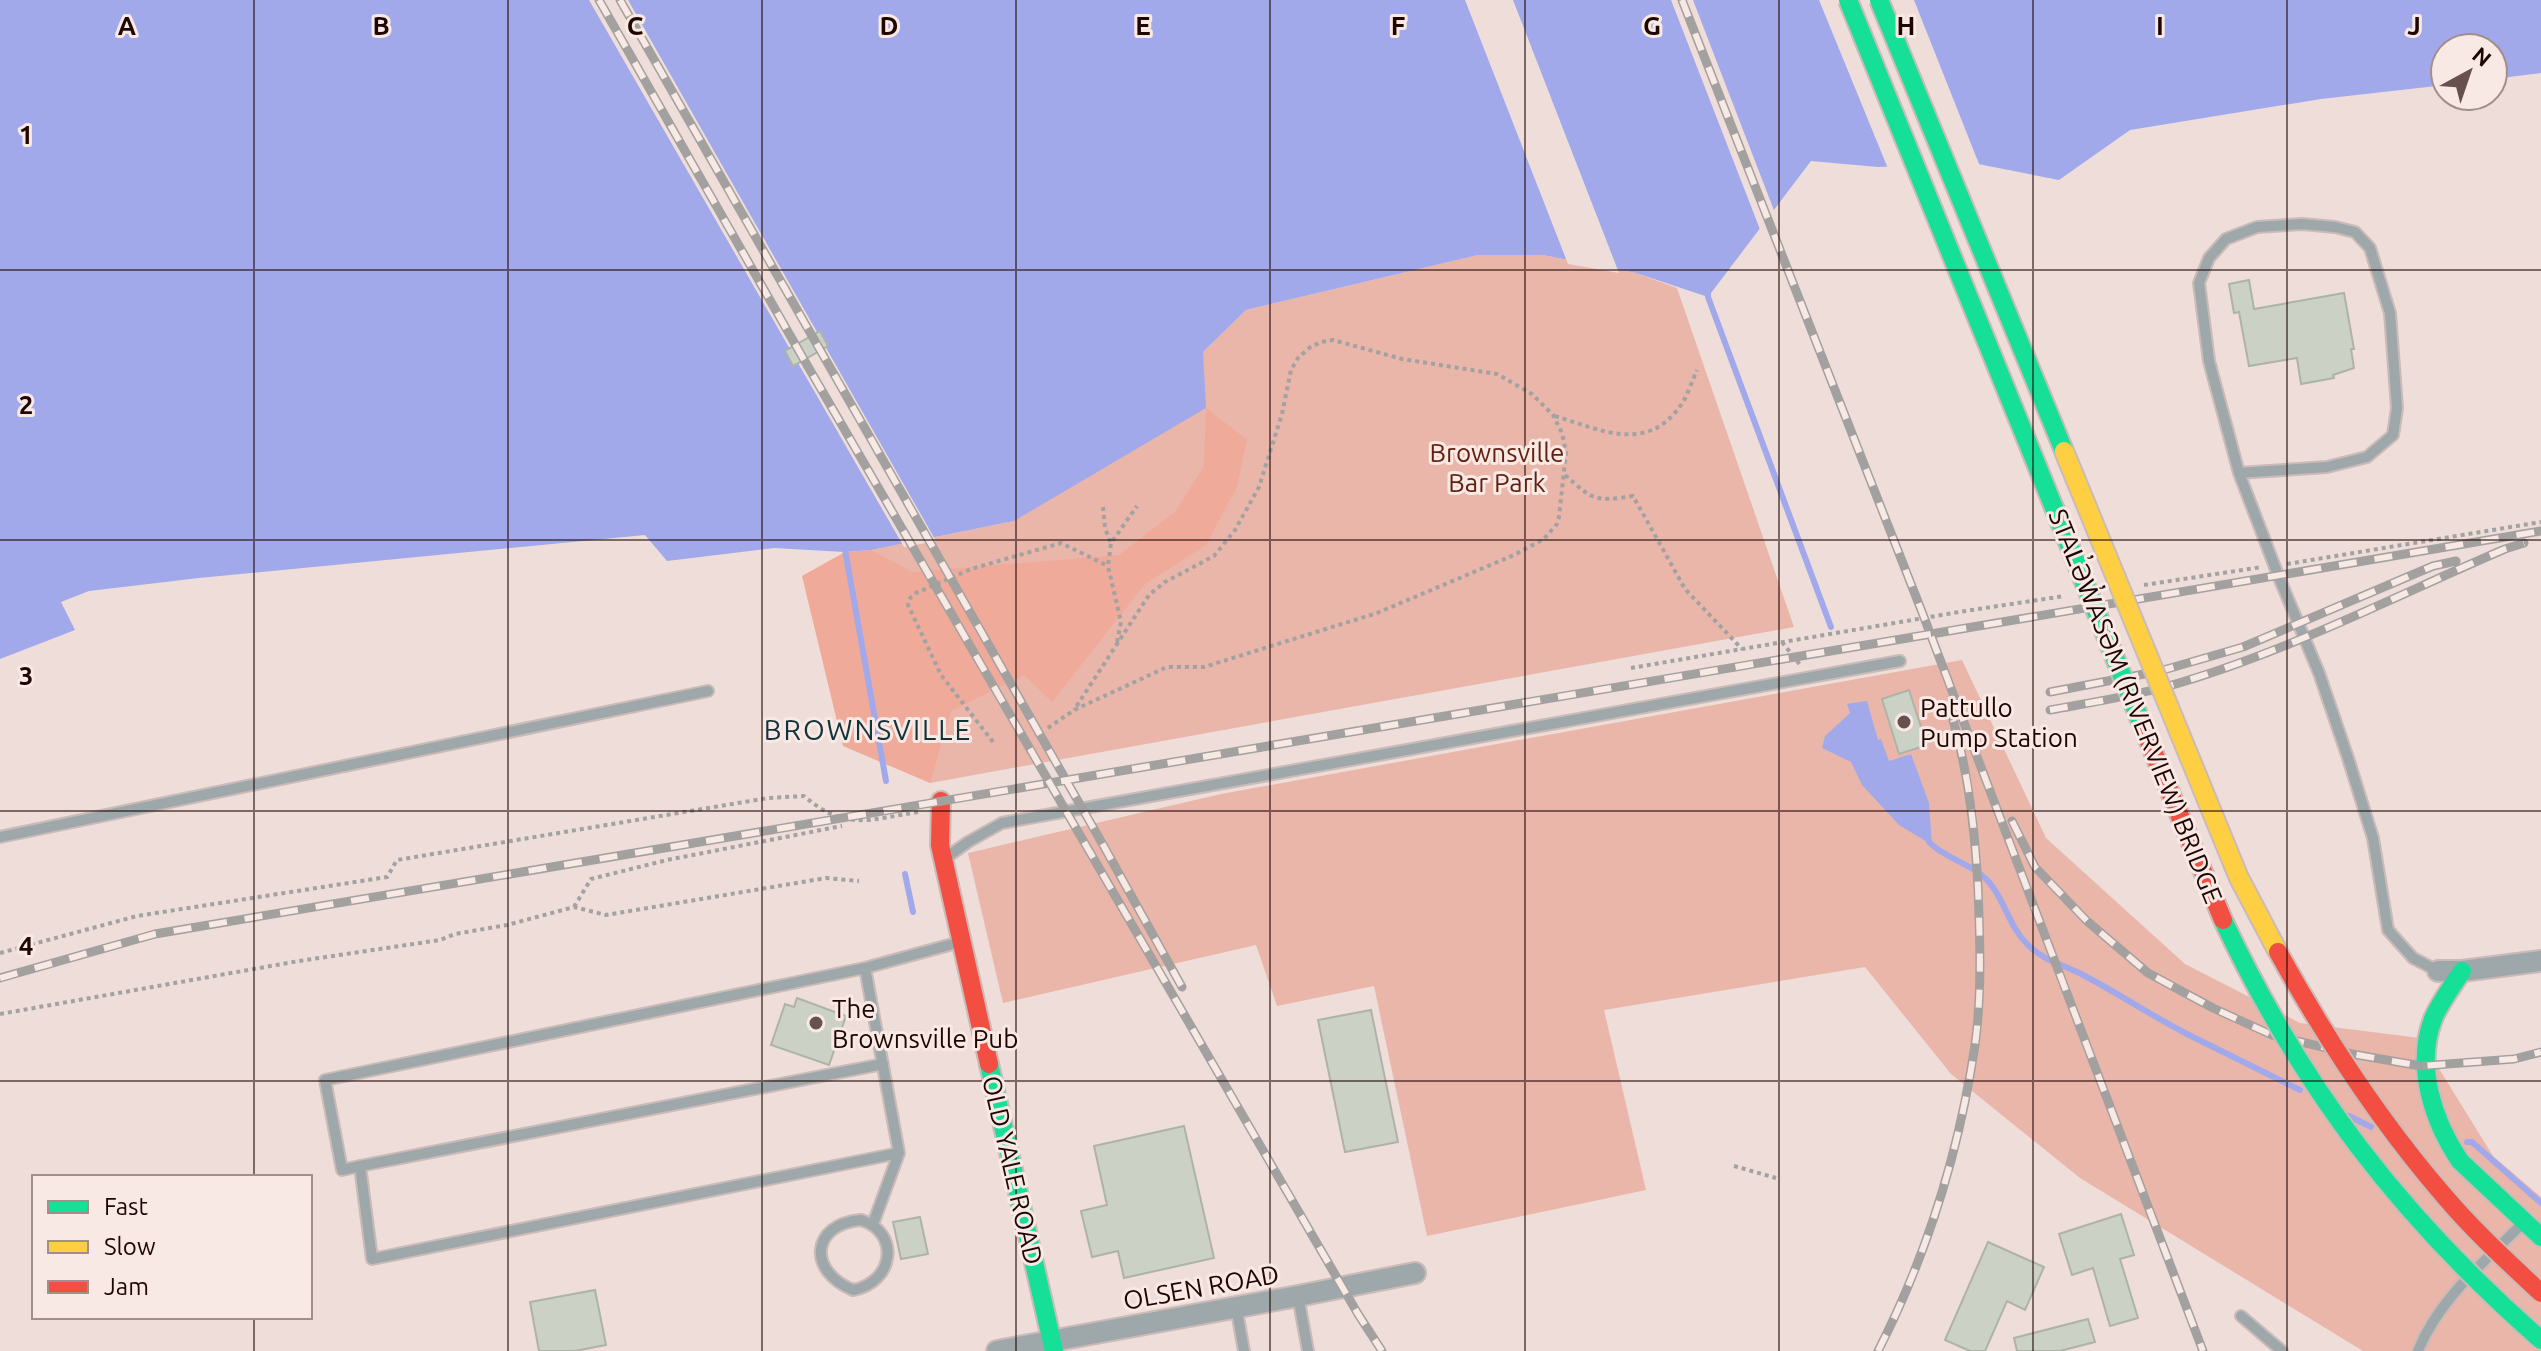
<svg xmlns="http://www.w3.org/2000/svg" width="2541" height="1351" font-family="Ubuntu,sans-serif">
  <rect width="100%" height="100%" fill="#eeddd8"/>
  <path fill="#eab6a9" d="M1478 255H1543L1636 273 1677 288 1794 627 930 783 871 550 1014 521 1203 352 1246 310Z
    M1962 660 2046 838 2185 964 2300 1023 2420 1038 2493 1156 2541 1197V1351H2363L2080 1178 1951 1074 1865 967 1604 1010 1646 1190 1427 1236 1374 986 1277 1006 1256 945 1003 1003 968 853 1221 794Z"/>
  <path fill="#efaa9a" d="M1206 408 1247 440 1237 487 1206 545 1145 584 1052 702 1024 675 951 711 930 783 843 746 802 576 845 552 871 550 912 572 1119 555 1175 512 1204 466Z"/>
  <path fill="#a2a9eb" d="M0 0H2541V73L2493 79V48H2445V85L2321 99 2130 130 2059 180 1973 163 1878 167 1811 161 1708 297 1636 273 1543 255H1478L1246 310 1203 352 1206 408 1014 521 871 550 845 552 774 548 667 561 645 535 199 578 89 591 61 602 75 630 0 659Z
    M1867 701 1878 740 1881 739 1889 761 1911 754 1929 803 1932 845 1899 825 1862 785 1851 762 1822 748 1825 736 1850 713 1847 704Z"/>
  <path fill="#eeddd8" d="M589 0H628L936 541 904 547Z
    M1465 0H1513L1619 273 1568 264Z
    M1671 0H1693L1775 213 1761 232Z
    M1819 0H1914L1981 169 1972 167 1889 171Z"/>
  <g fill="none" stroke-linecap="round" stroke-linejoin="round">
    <path stroke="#a2a9eb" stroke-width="6" d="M1708 290V297L1831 627
      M844 544 886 781
      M1929 842C1945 859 1972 863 1989 882 2005 901 2009 926 2027 944 2043 961 2065 965 2085 976 2121 995 2155 1018 2191 1036 2227 1054 2264 1072 2300 1090
      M905 874 913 912
      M2349 1116 2371 1127
      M2467 1142H2472L2541 1203"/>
  </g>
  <path fill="#ccd1c6" stroke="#aeb3a9" stroke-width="2" d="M2249 280 2254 309 2344 293 2354 349H2351L2354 368 2333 375 2334 378 2301 384 2297 358 2249 366 2239 312 2234 313 2229 284Z
    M820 331 828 346 793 366 785 351Z
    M1909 690 1927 745 1899 754 1882 699Z
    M797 998 846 1016 829 1065 771 1045 785 1004 794 1007Z
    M1371 1010 1398 1142 1345 1152 1318 1020Z
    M1184 1126 1214 1258 1124 1278 1118 1251 1092 1257 1081 1211 1107 1205 1094 1146Z
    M2121 1214 2134 1255 2120 1259 2138 1318 2110 1326 2093 1268 2072 1275 2059 1234Z
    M920 1217 928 1254 901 1259 893 1222Z
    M1988 1242 2044 1267 2025 1310 2007 1301 1985 1351H1970L1945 1340Z
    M595 1290 606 1345 575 1351H539L530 1302Z
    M2088 1319 2095 1342 2060 1351H2017L2014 1338Z"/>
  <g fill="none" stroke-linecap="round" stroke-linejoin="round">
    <defs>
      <path id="lane" d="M2239 473 2327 467 2367 457 2393 435 2397 408 2390 313 2370 248 2355 232 2335 227 2302 224 2257 227 2226 239 2209 258 2199 283 2209 361 2239 473 2278 575 2319 673 2348 758 2373 838 2388 930 2413 958 2438 971
        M0 837 708 691
        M947 857 968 842 1002 823 1900 661
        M865 968 325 1080 342 1170 360 1166 372 1259 899 1153 865 968 960 942
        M360 1166 883 1064
        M861 1220C900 1232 895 1282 853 1290 807 1271 811 1224 861 1220Z
        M873 1224 899 1153
        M1298 1296 1308 1351
        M1236 1306 1244 1351
        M2241 1316 2282 1351
        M2418 1351C2438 1300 2484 1262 2522 1224"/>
      <path id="street" d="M2438 971H2462L2541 961
        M997 1351 1298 1296 1415 1273"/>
      <path id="fast" d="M2462 971C2452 987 2440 1002 2433 1019 2415 1066 2433 1121 2460 1161L2541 1237
        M989 1064 1054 1351"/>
      <path id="jam" d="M941 801 940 845 989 1064"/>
    </defs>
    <use href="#lane" stroke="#cbbbb8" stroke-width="14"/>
    <use href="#street" stroke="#cbbbb8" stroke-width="24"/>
    <use href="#fast" stroke="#cbbbb8" stroke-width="22"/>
    <use href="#jam" stroke="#cbbbb8" stroke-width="22"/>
    <path stroke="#a2a2a2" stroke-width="4" stroke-dasharray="4 4" stroke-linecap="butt" d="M1555 416C1601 430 1647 454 1681 405 1688 395 1692 381 1697 370
      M1565 475C1593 500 1595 502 1633 496L1685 589 1742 649
      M1103 507 1105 528 1111 543
      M2287 564 2541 522
      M2144 585 2262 567
      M1117 642 1121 622 1108 566 1111 543 1137 506
      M1782 642 1801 666
      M1631 668 1959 612 2064 596
      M1048 728 1074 710 1167 667H1204L1377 613 1514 555 1544 539 1557 524 1559 517 1566 452 1562 433 1553 415 1532 394 1497 374 1402 359 1333 340 1321 342 1309 348 1298 358 1291 370 1282 414 1259 487 1235 530 1214 556 1165 582 1149 595 1074 710
      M993 742 941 675 908 605 910 598 916 593 971 569 1061 543 1108 566
      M574 907 591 879 667 860 842 826
      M0 953 137 916 387 877 397 860 768 798 804 796C846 832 870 819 919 812
      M0 1014 299 961 440 940 455 934 507 925 574 907 606 915 826 878 859 881
      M1734 1166 1776 1178"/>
    <use href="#lane" stroke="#9ea8aa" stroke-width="10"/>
    <use href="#street" stroke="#9ea8aa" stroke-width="20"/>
    <use href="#fast" stroke="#16e098" stroke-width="18"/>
    <use href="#jam" stroke="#f24e42" stroke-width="18"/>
    <defs>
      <path id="rail" d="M599 0 803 358 1358 1314 1382 1351
        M620 0 1102 843 1182 987
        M1682 0 1922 612 2203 1351
        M2050 692 2160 671 2243 647 2433 566 2456 561
        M2050 710C2088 703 2127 697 2165 687 2283 654 2393 597 2505 549L2524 543
        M2012 821 2035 867 2087 921 2148 973 2213 1008 2272 1035 2352 1054 2421 1066 2514 1059 2541 1052
        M0 978 155 934 2541 531
        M1878 1351C1927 1255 1959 1152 1975 1045 1982 994 1980 940 1978 888 1975 831 1969 775 1953 720"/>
    </defs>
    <use href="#rail" stroke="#a3a19f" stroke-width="9"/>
    <use href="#rail" stroke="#f9e9e5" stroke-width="6" stroke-dasharray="18" stroke-linecap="butt"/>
    <defs>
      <path id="fast-bridge" d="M1848 0 2145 732
        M1879 0 2064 451
        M2223 920C2302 1089 2401 1217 2541 1340"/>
      <path id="slow-bridge" d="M2064 451 2239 878 2278 952"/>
      <path id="jam-bridge" d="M2145 732 2223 920
        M2278 952C2326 1039 2380 1122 2446 1198 2475 1232 2508 1262 2541 1293"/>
    </defs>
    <use href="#fast-bridge" stroke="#cbbbb8" stroke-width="22" stroke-linecap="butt"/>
    <use href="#slow-bridge" stroke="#cbbbb8" stroke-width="22" stroke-linecap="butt"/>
    <use href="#jam-bridge" stroke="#cbbbb8" stroke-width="22" stroke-linecap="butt"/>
    <use href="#fast-bridge" stroke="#16e098" stroke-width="18"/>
    <use href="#slow-bridge" stroke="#ffcf43" stroke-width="18"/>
    <use href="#jam-bridge" stroke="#f24e42" stroke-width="18"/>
  </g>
  <path fill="none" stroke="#1f0603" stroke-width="2" stroke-opacity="0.55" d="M254 0V1177M508 0V1351M762 0V1351M1016 0V1351M1270 0V1351M1525 0V1351M1779 0V1351M2033 0V1351M2287 0V1351M0 270H2541M0 540H2541M0 811H2541M0 1081H2541M254 1317V1351"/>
  <g fill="#67514e" stroke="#f9e9e5" stroke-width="3">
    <circle cx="1904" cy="722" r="8"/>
    <circle cx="816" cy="1023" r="8"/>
  </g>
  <g text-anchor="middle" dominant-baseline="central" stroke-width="6" stroke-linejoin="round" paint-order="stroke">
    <g font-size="26" fill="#631e0e" stroke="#f9e9e5">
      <text x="1497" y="452">Brownsville<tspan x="1497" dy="30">Bar Park</tspan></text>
    </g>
    <g font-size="26" fill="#1f0603" stroke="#f9e9e5">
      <text transform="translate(2136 706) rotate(68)">STAL̕ƏW̓ASƏM (RIVERVIEW) BRIDGE</text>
      <text transform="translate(1013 1170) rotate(77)">OLD YALE ROAD</text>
      <text transform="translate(1201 1287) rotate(-10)">OLSEN ROAD</text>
    </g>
    <g font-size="26" fill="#1f0603" stroke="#f9e9e5" text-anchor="start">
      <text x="1920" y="707">Pattullo<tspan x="1920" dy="30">Pump Station</tspan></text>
      <text x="832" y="1008">The<tspan x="832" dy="30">Brownsville Pub</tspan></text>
    </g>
    <g font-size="28" letter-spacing="2" fill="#12333a" stroke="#f9e9e5">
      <text x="868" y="729">BROWNSVILLE</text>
    </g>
  </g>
  <g font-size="26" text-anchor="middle" font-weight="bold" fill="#1f0603" stroke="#f9e9e5" stroke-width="6" stroke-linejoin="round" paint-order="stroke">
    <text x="127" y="35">A</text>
    <text x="381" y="35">B</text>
    <text x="635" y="35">C</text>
    <text x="889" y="35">D</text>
    <text x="1143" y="35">E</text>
    <text x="1398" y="35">F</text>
    <text x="1652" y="35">G</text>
    <text x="1906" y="35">H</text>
    <text x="2160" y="35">I</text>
    <text x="2414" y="35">J</text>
    <text x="26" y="144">1</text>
    <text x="26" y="414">2</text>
    <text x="26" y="685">3</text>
    <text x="26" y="955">4</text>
  </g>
  <rect x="32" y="1175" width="280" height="144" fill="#f9e9e5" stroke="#a28e8b" stroke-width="2"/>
  <rect x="48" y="1201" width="40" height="12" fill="#16e098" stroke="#a28e8b" stroke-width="2"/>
  <text x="104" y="1215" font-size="24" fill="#1f0603">Fast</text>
  <rect x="48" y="1241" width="40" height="12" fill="#ffcf43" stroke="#a28e8b" stroke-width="2"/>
  <text x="104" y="1255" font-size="24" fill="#1f0603">Slow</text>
  <rect x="48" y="1281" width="40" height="12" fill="#f24e42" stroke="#a28e8b" stroke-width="2"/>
  <text x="104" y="1295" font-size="24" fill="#1f0603">Jam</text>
  <g transform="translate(2469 72) rotate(40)"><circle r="38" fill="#f9e9e5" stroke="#a28e8b" stroke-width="2"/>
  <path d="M0-6L14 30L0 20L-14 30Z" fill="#67514e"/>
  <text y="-12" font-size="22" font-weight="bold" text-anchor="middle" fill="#1f0603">N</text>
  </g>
</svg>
